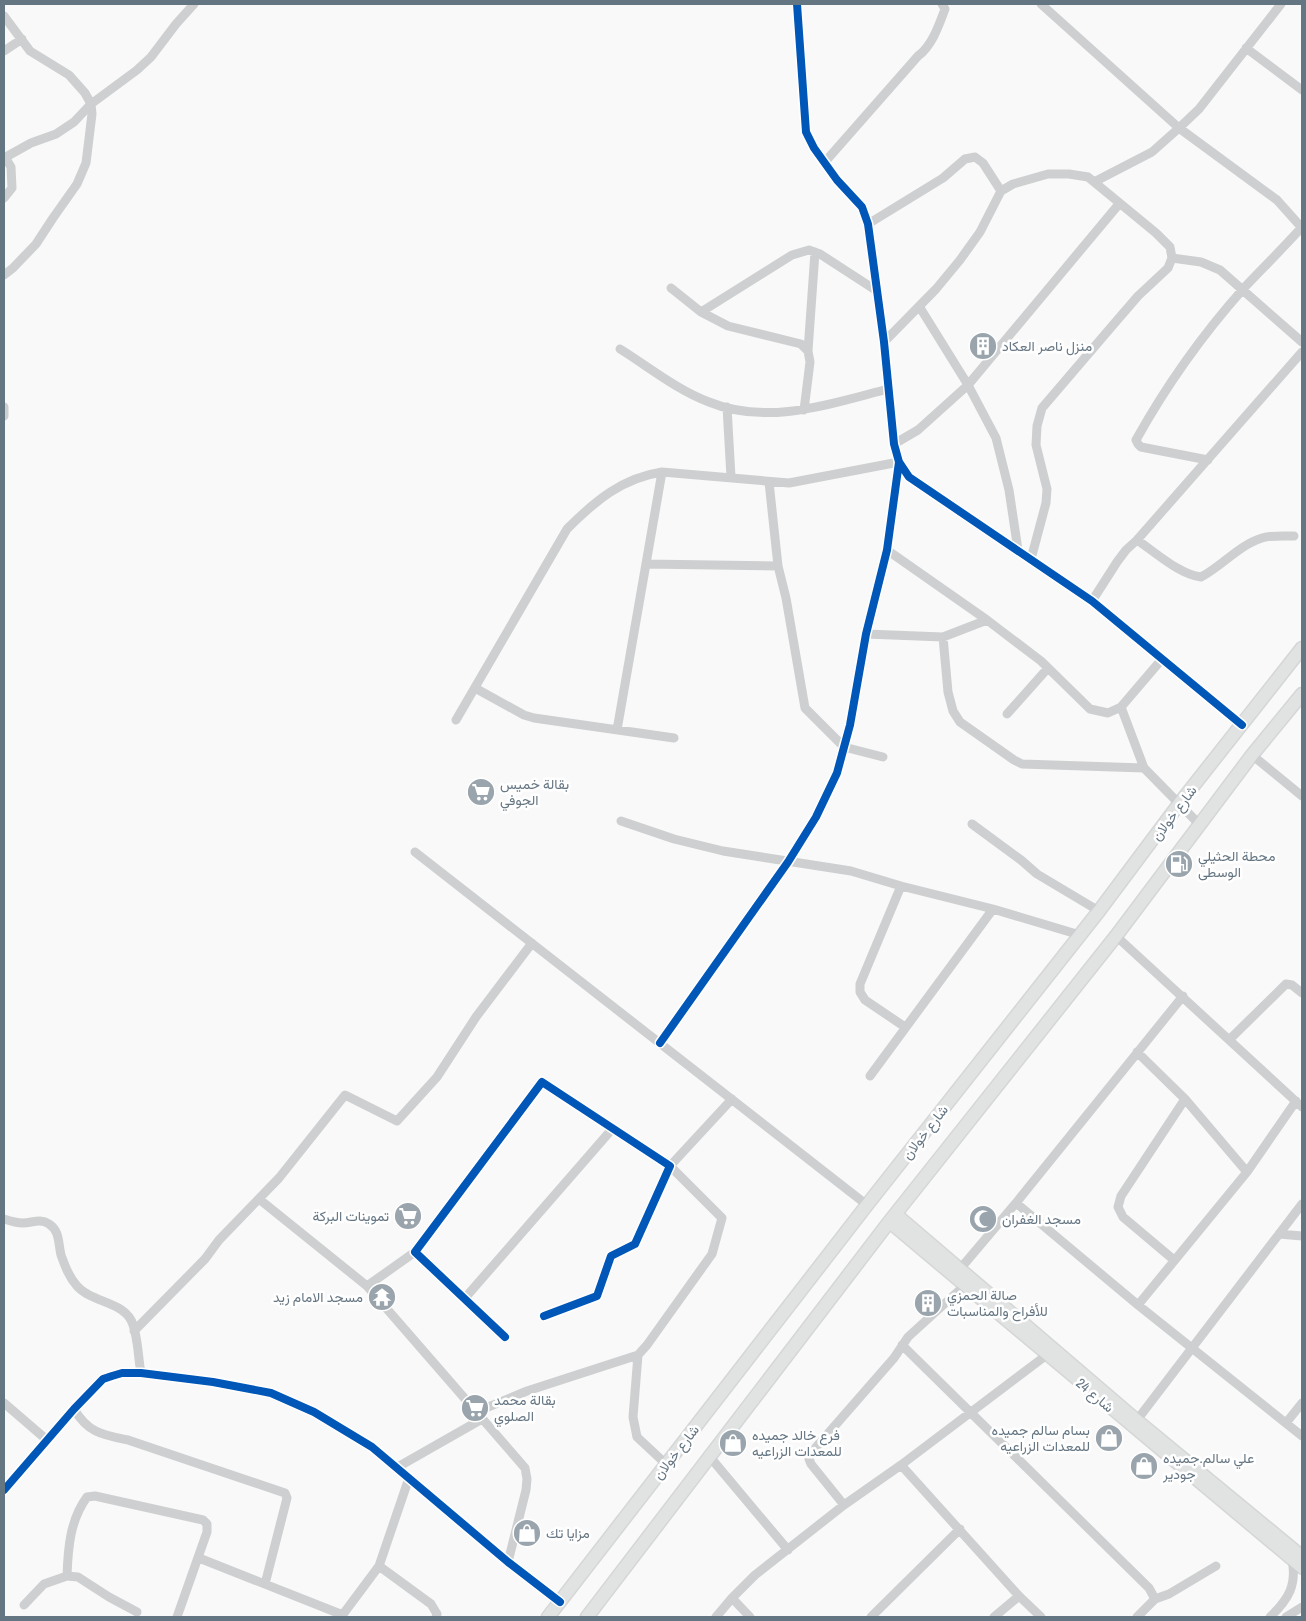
<svg xmlns="http://www.w3.org/2000/svg" width="1306" height="1621" font-family="'Archivo Narrow',Vazirmatn,sans-serif">
  <rect width="100%" height="100%" fill="#f9f9f9"/>
  <g fill="none" stroke-linecap="round" stroke-linejoin="round">
    <defs>
      <path id="secondary" d="M896 1214 1137 1420 1302 1556
        M889 1222 1302 1568"/>
      <path id="primary" d="M548 1617 867 1205 1099 911 1179 804 1302 648
        M587 1617 889 1222 1116 936 1252 755 1302 694"/>
    </defs>
    <use href="#secondary" stroke="#d5d6d7" stroke-width="14"/>
    <use href="#primary" stroke="#d5d6d7" stroke-width="15"/>
    <path stroke="#cecfd0" stroke-width="9" d="M797 4 806 132 814 148 837 180 862 207 868 224 884 342 894 444 899 462 909 477 1092 601 1242 725
      M1041 4 1179 128 1277 200 1302 228
      M4 16 30 51 69 75 85 93 91 104 92 114 86 163 77 184 53 218 36 244 13 268 4 275
      M1246 48 1302 90
      M4 51 22 39
      M4 158 31 143 56 134 74 122 91 104 137 70 151 57 176 24 194 4
      M824 163 918 56C932 46 939 25 945 9L942 4
      M1094 182 1152 152 1179 128 1199 109 1281 4
      M4 198 12 188 11 167 5 157
      M868 224 943 178 965 159 975 157 983 163 1001 191
      M1172 258 1201 262 1220 270 1302 342
      M671 288 701 312 728 326 801 344 808 351 810 362 804 410
      M919 306 968 385 996 438 1009 490 1018 550
      M701 312 792 255 809 250 820 254 877 291
      M884 342 936 289 960 260 980 232 1001 191 1013 184 1048 174H1069L1088 177 1156 233 1170 247 1172 258 1168 268 1138 296 1113 325 1042 408 1037 426 1036 445 1047 489 1046 503 1031 559
      M620 349C649 367 677 390 709 402 767 426 830 404 888 389
      M808 351 815 252
      M4 407V416
      M727 407 731 477
      M894 444 918 430 968 385 1119 204
      M1208 460 1141 447 1138 444 1136 440C1166 386 1203 334 1244 288 1263 268 1283 248 1302 227
      M769 482 778 566 786 598 805 708 844 747 883 757
      M1137 540C1155 552 1180 575 1201 577 1222 566 1239 545 1262 538 1272 535 1283 536 1294 536
      M887 550 987 620 1041 661 1090 709 1108 713 1121 707 1162 659
      M646 564 778 566
      M1092 601 1117 562 1126 550 1137 540 1302 352
      M866 634 943 637 987 620
      M943 637 948 692 953 711 960 722 1014 760 1022 764 1144 768
      M475 688 524 715 534 718 674 738
      M1121 707 1144 768 1200 825
      M1007 714 1048 668
      M456 720 567 529C595 501 622 478 662 472L789 483 899 462
      M617 730 662 472
      M1252 755 1302 796
      M621 821 674 839 723 851 851 871 901 886 993 909 1080 935
      M972 824 1021 860 1037 874 1099 911
      M415 852 867 1205
      M901 886 860 984V992L865 1000 905 1027
      M1116 936 1302 1107
      M1230 1039 1286 984 1292 985 1302 993
      M660 1043 788 862 816 817 837 773 850 725 866 634 887 550 899 462
      M1137 1052 1185 1099 1247 1172
      M870 1076 993 909
      M259 1199 367 1286 415 1252
      M1016 1203 1138 1305 1302 1436
      M4 1219C10 1221 16 1223 23 1223 32 1223 40 1218 49 1224 60 1231 58 1243 61 1255 65 1266 69 1277 77 1286 91 1302 120 1301 131 1320 138 1333 138 1358 141 1373
      M1279 1234 1302 1236
      M1174 1260 1123 1217 1118 1207 1121 1196 1185 1099
      M960 1269 1016 1203 1183 996
      M367 1286 525 1468 527 1479 526 1490 508 1562
      M465 1298 613 1128
      M1138 1305 1247 1172 1296 1101
      M134 1331 205 1259 219 1240 279 1178 345 1095 397 1121 437 1077 476 1017 532 943
      M505 1337 415 1252 542 1082 670 1166 635 1244 611 1256 597 1296 544 1316
      M902 1345 1149 1588 1155 1599
      M638 1355 633 1417 637 1437 667 1465
      M4 1403 47 1440
      M74 1409C88 1433 103 1435 128 1440L285 1493 287 1498 265 1584
      M476 1412 527 1391 638 1355 647 1345 712 1254 722 1218 670 1166 732 1099
      M1137 1420 1302 1204
      M1286 1423 1302 1403
      M710 1457 788 1550
      M901 1465 1019 1596 1041 1617
      M396 1468 482 1419
      M4 1490 74 1409 103 1379 112 1376 122 1373H141L213 1382 271 1393 314 1412 372 1447 508 1562 560 1602
      M844 1505 811 1464 809 1459 811 1453 894 1358 908 1337 964 1286
      M199 1558 343 1615
      M379 1566 431 1604 437 1614 436 1617
      M67 1576C68 1548 70 1520 87 1497L95 1496 203 1520 207 1524V1532L177 1617
      M732 1598 750 1617
      M24 1605 44 1584 67 1576 78 1577 109 1597 137 1612
      M341 1617 379 1566 409 1478
      M716 1617 732 1598 755 1575 844 1505 901 1465 1052 1351
      M871 1617 960 1529
      M994 1617 1019 1596
      M1137 1617 1155 1599 1169 1594 1216 1566
      M1270 1617C1289 1599 1297 1585 1292 1559
      M1286 1617 1302 1607"/>
    <use href="#secondary" stroke="#e1e2e2" stroke-width="11"/>
    <use href="#primary" stroke="#e1e2e2" stroke-width="12"/>
    <defs>
      <path id="cycleway" d="M797 4 806 132 814 148 837 180 862 207 868 224 884 342 894 444 899 462 909 477 1092 601 1242 725
        M660 1043 788 862 816 817 837 773 850 725 866 634 887 550 899 462
        M505 1337 415 1252 542 1082 670 1166 635 1244 611 1256 597 1296 544 1316
        M4 1490 74 1409 103 1379 112 1376 122 1373H141L213 1382 271 1393 314 1412 372 1447 508 1562 560 1602"/>
    </defs>
    <use href="#cycleway" stroke="#fff" stroke-width="11"/>
    <use href="#cycleway" stroke="#0057b8" stroke-width="8"/>
  </g>
  <defs>
    <symbol id="building-disc" viewBox="-11 -11 22 22"><circle r="9.5" fill="#99a4ac" stroke="#fff"/><path d="M-4-6H4V6H1V3H-1V6H-4ZM-2.5-4.3h1.7v1.8h-1.7ZM.8-4.3h1.7v1.8H.8ZM-2.5-1h1.7V.8h-1.7ZM.8-1h1.7V.8H.8Z" fill="#fff"/></symbol>
    <symbol id="supermarket-disc" viewBox="-11 -11 22 22"><circle r="9.5" fill="#99a4ac" stroke="#fff"/><path d="M-6-5.5h2.5l.6 2H6L4.5 2H-2.5L-4.4-4H-6ZM-1.5 3.2a1.3 1.3 0 1 0 .1 0ZM3 3.2a1.3 1.3 0 1 0 .1 0Z" fill="#fff"/></symbol>
    <symbol id="fuel-disc" viewBox="-11 -11 22 22"><circle r="9.5" fill="#99a4ac" stroke="#fff"/><path d="M-5.5-6h7V0h2V4h1.3V-2.5L3-4.5l.8-.8L6-3V5H2.5V1h-1V6h-7ZM-4.2-4.7v3.2H.2V-4.7Z" fill="#fff"/></symbol>
    <symbol id="mosque-disc" viewBox="-11 -11 22 22"><circle r="9.5" fill="#99a4ac" stroke="#fff"/><path d="M3.5-4.9A6 6 0 1 0 3.5 4.9A5 5 0 1 1 3.5-4.9Z" fill="#fff"/></symbol>
    <symbol id="temple-disc" viewBox="-11 -11 22 22"><circle r="9.5" fill="#99a4ac" stroke="#fff"/><path d="M0-6L5-2H3V0L6.5 2.5H4V6H1.5V3h-3V6H-4V2.5H-6.5L-3 0V-2H-5Z" fill="#fff"/></symbol>
    <symbol id="shop-disc" viewBox="-11 -11 22 22"><circle r="9.5" fill="#99a4ac" stroke="#fff"/><path d="M-5-2.5h2.3a2.7 3.5 0 0 1 5.4 0H5L5.5 6h-11ZM-1.5-2.5h3a1.5 2.3 0 0 0-3 0Z" fill="#fff"/></symbol>
  </defs>
  <g fill-rule="evenodd">
    <use href="#building-disc" x="967" y="330" width="32" height="32"/>
    <use href="#supermarket-disc" x="465" y="776" width="32" height="32"/>
    <use href="#fuel-disc" x="1163" y="848" width="32" height="32"/>
    <use href="#supermarket-disc" x="392" y="1200" width="32" height="32"/>
    <use href="#mosque-disc" x="967" y="1203" width="32" height="32"/>
    <use href="#temple-disc" x="366" y="1281" width="32" height="32"/>
    <use href="#building-disc" x="912" y="1287" width="32" height="32"/>
    <use href="#supermarket-disc" x="459" y="1392" width="32" height="32"/>
    <use href="#shop-disc" x="1093" y="1422" width="32" height="32"/>
    <use href="#shop-disc" x="717" y="1427" width="32" height="32"/>
    <use href="#shop-disc" x="1128" y="1450" width="32" height="32"/>
    <use href="#shop-disc" x="511" y="1517" width="32" height="32"/>
  </g>
  <g text-anchor="middle" dominant-baseline="central" stroke-width="5" stroke-linejoin="round" paint-order="stroke">
    <g font-size="14" fill="#657683" stroke="#fff" text-anchor="start">
      <text x="1002" y="346">منزل ناصر العكاد</text>
      <text x="500" y="784">بقالة خميس<tspan x="500" dy="16">الجوفي</tspan></text>
      <text x="1198" y="856">محطة الحثيلي<tspan x="1198" dy="16">الوسطى</tspan></text>
      <text x="389" y="1216" text-anchor="end">تموينات البركة</text>
      <text x="1002" y="1219">مسجد الغفران</text>
      <text x="947" y="1295">صالة الحمزي<tspan x="947" dy="16">للأفراح والمناسبات</tspan></text>
      <text x="363" y="1297" text-anchor="end">مسجد الامام زيد</text>
      <text x="494" y="1400">بقالة محمد<tspan x="494" dy="16">الصلوي</tspan></text>
      <text x="1090" y="1430" text-anchor="end">بسام سالم جميده<tspan x="1090" dy="16">للمعدات الزراعيه</tspan></text>
      <text x="752" y="1435">فرع خالد جميده<tspan x="752" dy="16">للمعدات الزراعيه</tspan></text>
      <text x="1163" y="1458">علي سالم.جميده<tspan x="1163" dy="16">جودير</tspan></text>
      <text x="546" y="1533">مزايا تك</text>
    </g>
    <g font-size="14" fill="#657683" stroke="#fff">
      <text transform="translate(1174 813) rotate(-53)">شارع خولان</text>
      <text transform="translate(925 1132) rotate(-52)">شارع خولان</text>
      <text transform="translate(1095 1395) rotate(40)">شارع 24</text>
      <text transform="translate(676 1452) rotate(-52)">شارع خولان</text>
    </g>
  </g>
  <rect width="1306" height="1621" fill="none" stroke="#657683" stroke-width="10"/>
</svg>
